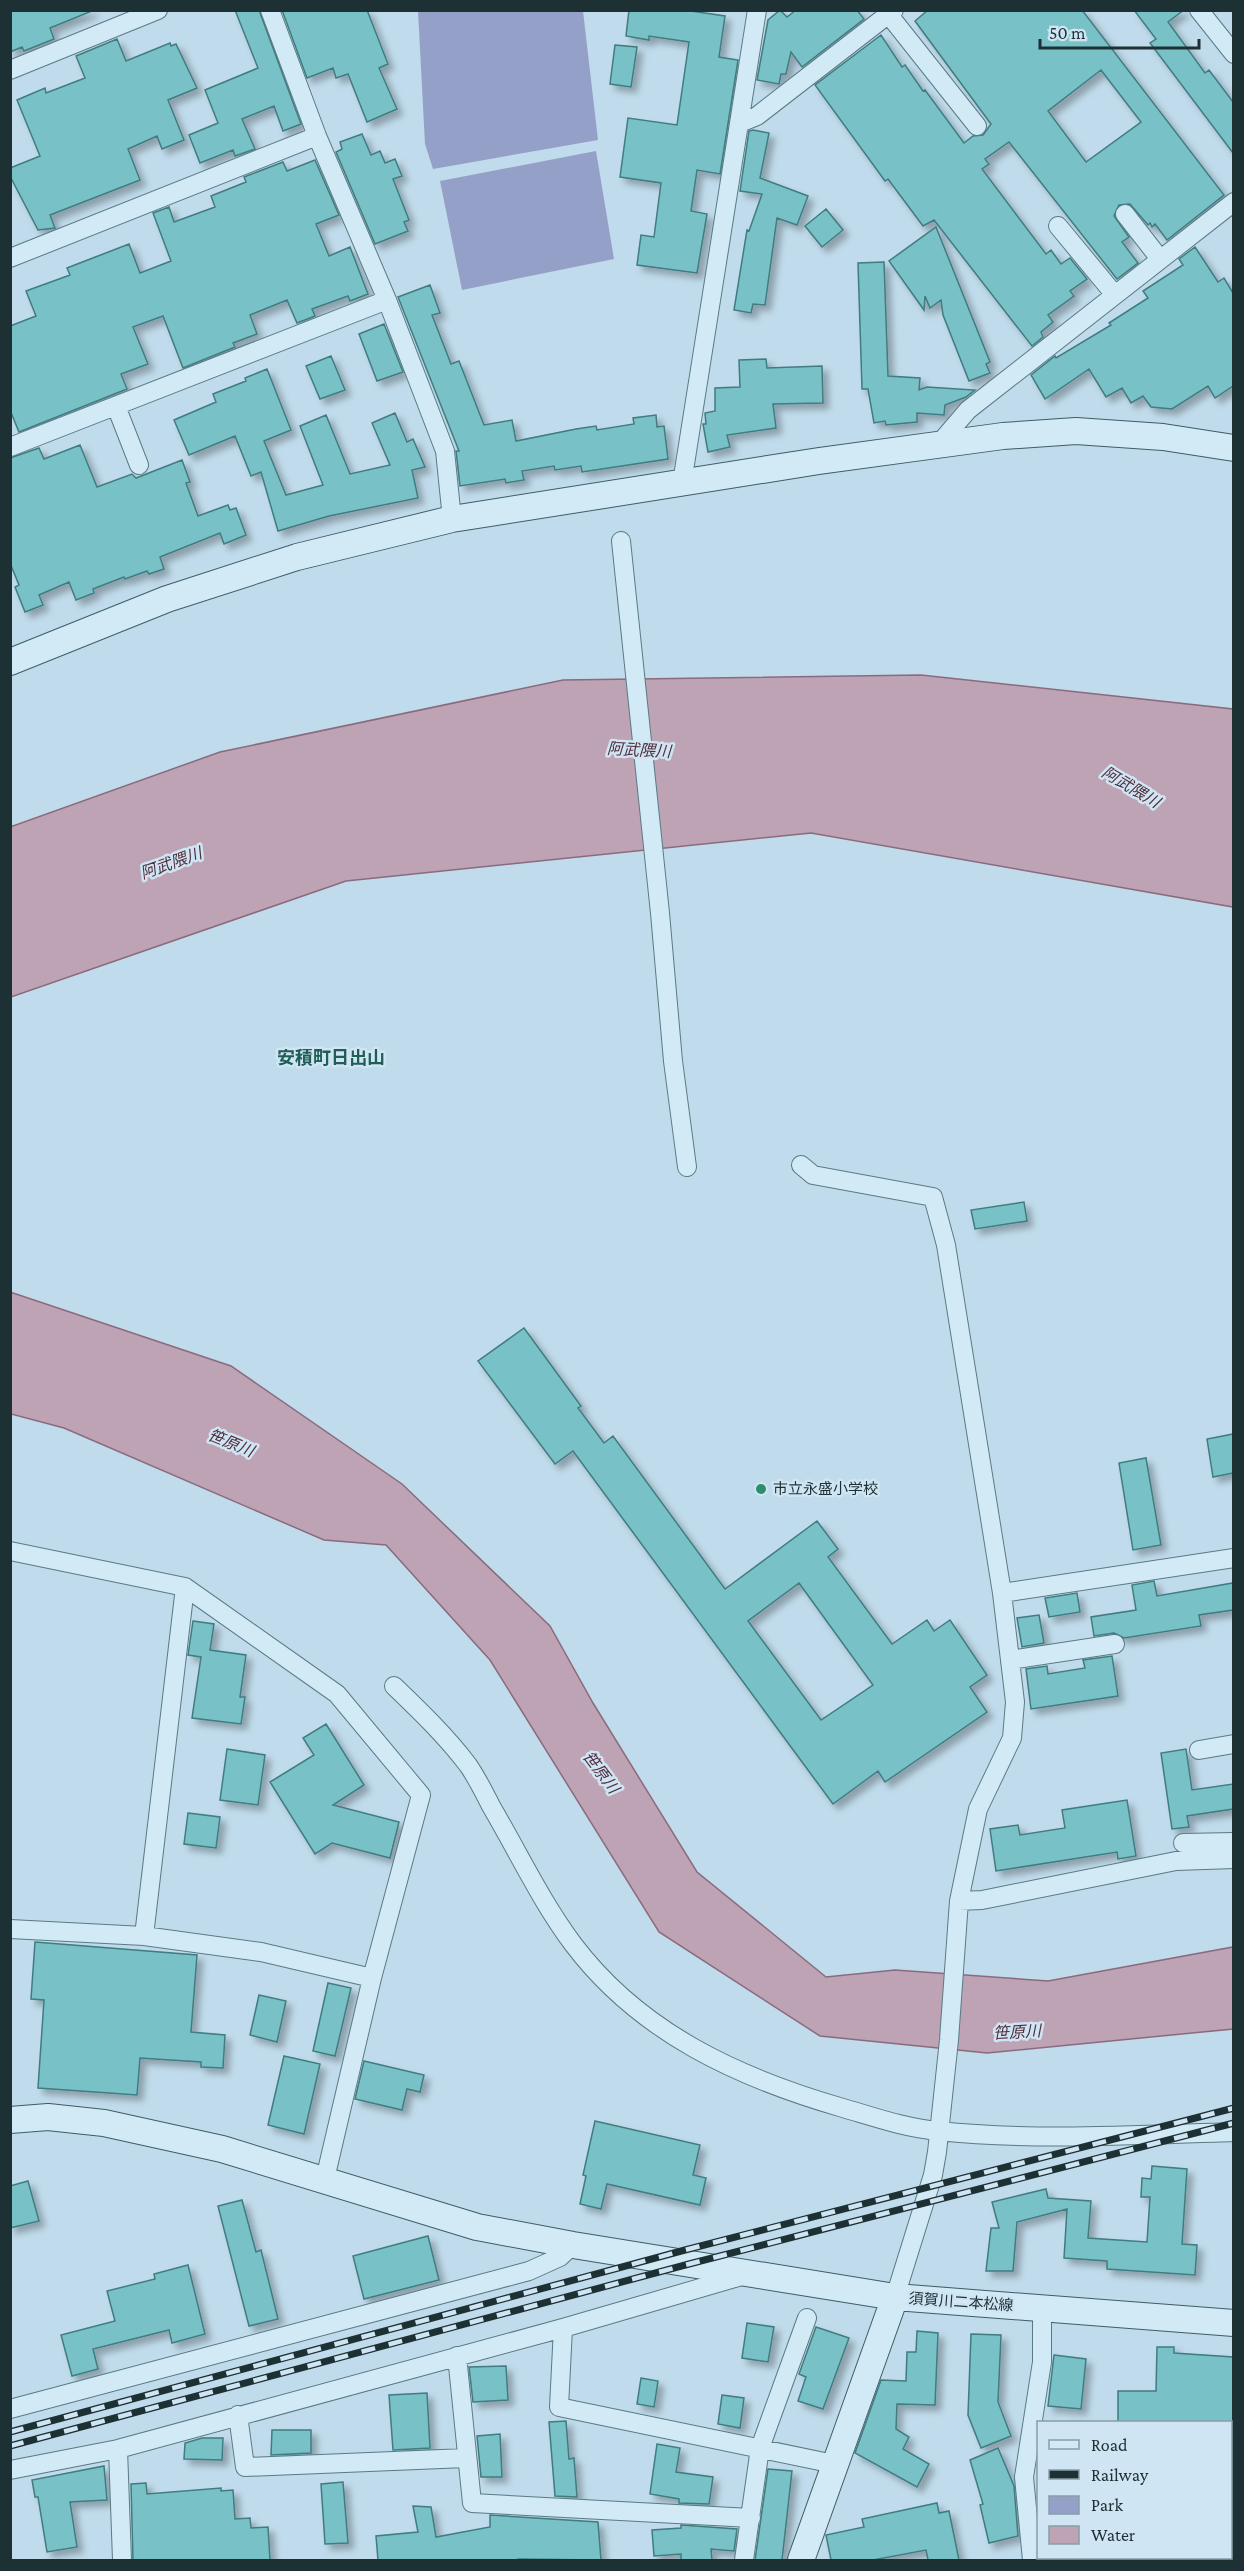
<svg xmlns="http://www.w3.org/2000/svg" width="1244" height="2571" font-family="'Crimson Pro','Noto Sans JP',serif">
  <defs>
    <filter id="shadow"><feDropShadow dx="5.5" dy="5.5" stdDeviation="3" flood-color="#0004"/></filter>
  </defs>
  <rect width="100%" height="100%" fill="#c0dbeb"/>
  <path fill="#95a0c8" d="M418 11H583L598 140 433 169 425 144Z
    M596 151 614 259 462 290 440 181Z"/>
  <path fill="#bda3b3" stroke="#8a6b7d" stroke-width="1.5" d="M921 675 1233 709V907L811 833 346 881 11 997 10 827 220 752 563 680Z
    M10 1292 231 1366 402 1484 550 1626 593 1703 697 1872 826 1977 895 1970 1048 1981 1233 1947V2029L987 2053 820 2036 659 1932 490 1660 386 1545 324 1540 64 1428 11 1414Z"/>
  <path fill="#78c1c7" stroke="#407c80" stroke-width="1.5" fill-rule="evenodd" filter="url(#shadow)" d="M10 10H92V11L50 28 54 39 24 51 22 47 10 52Z
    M235 10H259L301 124 283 131 274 106 242 119 255 149 235 156 233 150 200 163 189 135 218 123 205 90 258 68Z
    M282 10H367L388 64 379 68 397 109 367 122 348 74 336 78 333 68 307 78Z
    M629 10H684L725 16 719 57 738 60 720 174 697 170 691 211 707 214 697 273 637 265 641 235 654 237 661 183 620 177 628 118 677 125 689 42 649 36V40L626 36Z
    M780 10 787 17 796 10H857L864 19 802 67 791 52 786 74H781L779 84 757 80 768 20Z
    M928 10H1082L1224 195 1167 240 1155 224 1152 227 1150 223 1148 225 1130 204 1119 205 1114 216 1129 237 1122 242 1138 263 1117 279 1009 142 985 159 989 164 982 169 1046 254 1051 250 1061 264 1070 258 1087 279 1070 291 1074 296 1048 315 1053 322 1041 332 1043 337 1032 346 934 220 923 226 888 179 885 181 815 85 881 35 902 67 905 65 923 91 925 90 964 143 973 136 983 135 991 124 915 21ZM1101 70 1141 122 1086 162 1048 111Z
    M1134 10H1184L1168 22 1205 73 1209 70 1233 102V153L1150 43 1156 39Z
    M117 39 126 61 170 43 171 46 176 44 197 88 168 100 184 140 162 149 157 136 128 149 140 180 50 215 55 228 38 230 10 176V168L40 156 17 100 45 88 46 93 85 78 76 56Z
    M615 45 637 47 631 87 610 84Z
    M753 130 769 133 760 178 808 196 797 225 777 218 765 305 753 304 751 313 734 310 747 230 749 231 762 194 740 191 749 131Z
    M362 134 371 155 380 151 385 163 395 159 402 176 393 179 409 220 404 222 408 231 375 244 336 152 342 149 340 142Z
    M315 160 339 215 316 224 329 256 350 247 368 294 350 301 348 296 312 309 315 316 297 323 287 300 250 315 257 334 233 343 235 347 183 368 163 316 133 327 148 364 121 374 127 389 19 432 10 410V326L36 316 26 291 70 275 67 268 129 244 140 273 171 261 153 213 169 207 174 222 215 207 211 196 246 182 244 177 283 162 287 171Z
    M826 209 843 230 822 247 805 226Z
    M936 227 990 362 986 364 990 373 969 381 943 315 941 300 930 308 925 296 924 310 889 261Z
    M1195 247 1218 282 1224 278 1233 293V386L1215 398 1208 386 1172 409 1151 407 1143 396 1131 403 1122 388 1106 397 1089 369 1045 399 1031 375 1055 356 1056 358 1111 325 1109 323 1148 298 1143 291 1183 265 1179 259Z
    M884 262 888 376 920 378 919 390 927 387 975 390 966 397 945 405 944 415 917 413V422L886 425 885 421 874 423 868 389H862L858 263Z
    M430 285 440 313 432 315 451 364 459 361 484 425 512 420 516 441 576 429 596 426 597 430 634 424 633 418 656 415 657 427 664 426 668 459 582 472 581 466 555 470 554 466 522 471 524 480 506 483 505 479 460 486 456 451H459L398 297Z
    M384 324 403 372 377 381 359 334Z
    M331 356 345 390 320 399 306 366Z
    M766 359 767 368 822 366 823 403 773 404 776 428 727 435 730 447 708 452 703 424H706L705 413 715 411V388L740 387 739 360Z
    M267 369 291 430 264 441 286 495 323 485 300 426 326 415 350 474 390 465 372 423 395 413 407 442 413 439 425 467 412 470 418 498 329 516 278 531 261 472 251 476 235 436 189 455 174 420 216 402 213 394 246 381 245 378Z
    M80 445 97 487 132 474 136 478 182 460 190 482 186 483 198 516 228 505 230 510 236 508 246 535 224 544 220 533 160 557 164 569 149 574 147 571 125 579 124 577 93 589 94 593 76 600 69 582 39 595 43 605 25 612 15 587 19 585 10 563V458L39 448 44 459Z
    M1024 1202 1027 1221 975 1229 971 1210Z
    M524 1328 581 1406 578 1408 604 1443 613 1436 725 1589 817 1521 838 1549 828 1557 892 1644 927 1620 934 1631 950 1620 987 1675 970 1687 987 1712 885 1782 878 1771 833 1804 573 1451 555 1464 478 1361ZM799 1583 873 1685 821 1720 748 1621Z
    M1233 1434V1473L1213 1477 1207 1439Z
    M1146 1458 1161 1545 1133 1550 1119 1463Z
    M1154 1581 1157 1596 1233 1583V1610L1199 1615 1201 1626 1124 1638 1114 1633 1094 1636 1091 1617 1136 1610 1132 1585Z
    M1077 1593 1080 1612 1049 1617 1045 1598Z
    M1039 1615 1044 1643 1022 1647 1017 1618Z
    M193 1621 214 1624 210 1650 246 1655 240 1697H245L241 1724 192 1718 201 1657 188 1655Z
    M1112 1656 1118 1696 1031 1709 1026 1669 1047 1666 1048 1674 1085 1668 1083 1660Z
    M326 1724 364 1785 333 1805 399 1822 390 1858 332 1843 315 1854 270 1782 314 1755 303 1738Z
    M227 1749 265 1755 258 1805 220 1800Z
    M1186 1749 1192 1790 1233 1784V1809L1187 1816 1189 1827 1172 1829 1161 1753Z
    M1127 1800 1136 1856 1118 1859 1117 1852 996 1871 990 1829 1018 1825 1020 1835 1065 1828 1062 1810Z
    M188 1813 220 1817 216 1848 184 1844Z
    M35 1942 197 1955 191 2032 225 2035 223 2068 201 2067V2062L140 2058 137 2095 38 2088 44 2000 31 1999Z
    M328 1983 351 1988 335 2056 313 2051Z
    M259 1995 286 2001 277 2042 250 2035Z
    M284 2056 320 2064 304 2134 268 2125Z
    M364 2061 424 2075 420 2092 407 2089 402 2110 355 2099Z
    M595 2121 700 2145 693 2175 706 2178 700 2205 607 2184 601 2209 580 2204 586 2176 583 2175Z
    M1152 2166 1187 2169 1182 2244 1197 2245 1195 2275 1107 2269V2261L1064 2258 1067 2209 1017 2222 1013 2271H986L991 2228H999L992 2202 1046 2189 1048 2198 1091 2201 1088 2238 1147 2242 1150 2197H1141L1142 2178 1151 2179Z
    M28 2181 39 2221 10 2228V2186Z
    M242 2200 256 2252 261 2250 278 2319 249 2326 218 2206Z
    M428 2236 439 2280 364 2299 353 2256Z
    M188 2265 205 2334 172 2343 169 2330 93 2349 98 2369 72 2376 61 2335 115 2321 107 2291 155 2279 154 2274Z
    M747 2323 774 2327 768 2362 742 2358Z
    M816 2327 849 2338 823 2409 798 2401 806 2377 799 2374Z
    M917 2331 938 2333 935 2405 897 2404 896 2429 909 2437 903 2449 929 2464 917 2487 855 2453 881 2380 906 2381 907 2352H916Z
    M971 2334 1001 2335 998 2402 1011 2436 981 2448 968 2415Z
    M1157 2347H1174V2353L1233 2357V2422H1118V2391H1156Z
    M1054 2355 1086 2359 1081 2409 1048 2406Z
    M506 2366 508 2400 473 2402 469 2367Z
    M641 2378 658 2381 654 2407 637 2404Z
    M427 2393 430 2448 393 2450 389 2395Z
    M722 2395 744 2398 740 2428 718 2424Z
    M566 2421 569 2459 574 2458 577 2497 555 2496 549 2422Z
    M272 2430H311V2453L271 2455Z
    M500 2434 502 2477H481L477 2436Z
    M202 2438H223L222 2460 184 2459 185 2443Z
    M657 2444 680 2448 676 2472 713 2477 709 2504 679 2503V2499L650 2494Z
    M998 2448 1014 2486 1018 2536 989 2543 980 2505 983 2504 970 2460Z
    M104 2466 107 2500 70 2502 77 2547 47 2552 38 2497H35L32 2480Z
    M768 2469 792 2471 782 2560H755Z
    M343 2482 348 2543 325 2544 321 2484Z
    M146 2483 147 2494 221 2488V2491L233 2490 235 2519 250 2518 251 2528 268 2527 270 2560H133L131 2484Z
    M937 2503 939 2513 949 2511 959 2560H928L926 2550 873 2560H831L826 2535 864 2527 862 2519Z
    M413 2506 431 2507 436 2537 490 2527V2515L598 2522 601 2560 518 2559V2560H378L376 2536 418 2532Z
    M681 2525 737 2529 734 2551 711 2549 712 2560H681V2554L654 2556 652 2530 681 2528Z"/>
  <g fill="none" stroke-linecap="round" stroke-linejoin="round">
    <defs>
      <path id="street" d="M270 10 317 136
        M1199 10 1234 54
        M889 15 977 126
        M10 70 158 10
        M740 123 757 116 894 10
        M1125 214 1160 259
        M1058 226 1115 295
        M10 258 317 136 387 300 445 451 452 519
        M116 406 139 465
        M938 445 968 410 1234 202
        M10 447 387 300
        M682 483 757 10
        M621 541 660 913 673 1061 687 1167
        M801 1165 813 1175 933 1197 946 1245 1002 1593 1015 1702 1012 1738 978 1809 959 1901 949 2040 937 2152 933 2175 895 2297
        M10 1551 185 1587 337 1694 421 1795 372 1978 325 2179
        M1002 1593 1234 1558
        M1010 1660 1115 1644
        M394 1686C420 1711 446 1736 468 1765 477 1778 484 1792 491 1806 518 1852 541 1901 573 1944 640 2033 739 2078 843 2108 874 2117 905 2128 938 2131 1036 2141 1135 2135 1234 2132
        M1199 1750 1234 1744
        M1183 1843 1234 1842
        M959 1901 982 1900 1176 1861 1234 1859
        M10 1929 144 1936 261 1952 372 1978
        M144 1936 185 1587
        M563 2328 559 2407 834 2464
        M457 2356 472 2503 751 2518
        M10 2409 529 2271 560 2257 573 2245
        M238 2415 245 2467 466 2458
        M118 2449 122 2560
        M10 2470 118 2449 563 2328 745 2275
        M1230 2552H1234
        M744 2560 760 2448 807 2318
        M1032 2560 1024 2477 1042 2362V2308
        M1051 2560 1064 2558"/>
      <path id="secondary" d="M10 662 167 599 297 557 452 519 819 461 1003 436 1076 431 1163 437 1234 448
        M10 2120 48 2117 104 2123 222 2149 477 2227 573 2245 895 2297 1234 2323
        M801 2560 895 2297"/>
    </defs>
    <use href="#street" stroke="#597b83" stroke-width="20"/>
    <use href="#secondary" stroke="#3c5e64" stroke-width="28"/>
    <use href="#street" stroke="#d2e9f6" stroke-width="18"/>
    <use href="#secondary" stroke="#d2e9f6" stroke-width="26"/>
    <defs>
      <path id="rail" d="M10 2432 685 2250 1234 2108
        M10 2446 689 2264 1234 2123"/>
    </defs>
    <use href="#rail" stroke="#1d3033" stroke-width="7"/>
    <use href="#rail" stroke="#cfe5f3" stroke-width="4.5" stroke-dasharray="14" stroke-linecap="butt"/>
  </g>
  <circle fill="#2d8e6d" stroke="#cfe5f3" stroke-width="2" cx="761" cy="1489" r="6"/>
  <g text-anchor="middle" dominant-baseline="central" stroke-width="5" stroke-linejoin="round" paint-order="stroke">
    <g font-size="15" fill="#1d3033" stroke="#cfe5f3" text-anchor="start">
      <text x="773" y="1489">市立永盛小学校</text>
    </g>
    <g font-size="15" fill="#1d3033" stroke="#cfe5f3">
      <text transform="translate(961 2302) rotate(4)">須賀川二本松線</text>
    </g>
    <g font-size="16" font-style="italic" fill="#522d3c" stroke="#cfe5f3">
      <text transform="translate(639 750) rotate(3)">阿武隈川</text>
      <text transform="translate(1131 787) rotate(31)">阿武隈川</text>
      <text transform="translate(171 863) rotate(-20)">阿武隈川</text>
      <text transform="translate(231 1443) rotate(22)">笹原川</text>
      <text transform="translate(601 1772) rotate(53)">笹原川</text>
      <text transform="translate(1017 2032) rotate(-3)">笹原川</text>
    </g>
    <g font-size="18" font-weight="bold" fill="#1f5d55" stroke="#cfe5f3">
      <text x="331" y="1058">安積町日出山</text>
    </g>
  </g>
  <rect width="1244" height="2571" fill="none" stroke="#1d3033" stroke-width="24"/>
  <rect x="1037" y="2421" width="195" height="138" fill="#cfe5f3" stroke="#889da6" stroke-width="1.5"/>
  <rect x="1049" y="2440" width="30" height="9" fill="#d2e9f6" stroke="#889da6" stroke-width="1.5"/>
  <text x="1091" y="2451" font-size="18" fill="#1d3033">Road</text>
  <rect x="1049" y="2470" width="30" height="9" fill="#1d3033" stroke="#889da6" stroke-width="1.5"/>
  <text x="1091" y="2481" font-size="18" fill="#1d3033">Railway</text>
  <rect x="1049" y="2496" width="30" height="18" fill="#95a0c8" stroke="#889da6" stroke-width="1.5"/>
  <text x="1091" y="2511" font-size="18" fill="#1d3033">Park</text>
  <rect x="1049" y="2526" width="30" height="18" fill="#bda3b3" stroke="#889da6" stroke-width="1.5"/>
  <text x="1091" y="2541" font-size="18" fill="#1d3033">Water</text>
  <path d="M1040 39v9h159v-9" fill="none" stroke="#1d3033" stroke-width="3"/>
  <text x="1049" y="39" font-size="18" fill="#1d3033" stroke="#cfe5f3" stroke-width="4.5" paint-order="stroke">50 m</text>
</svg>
